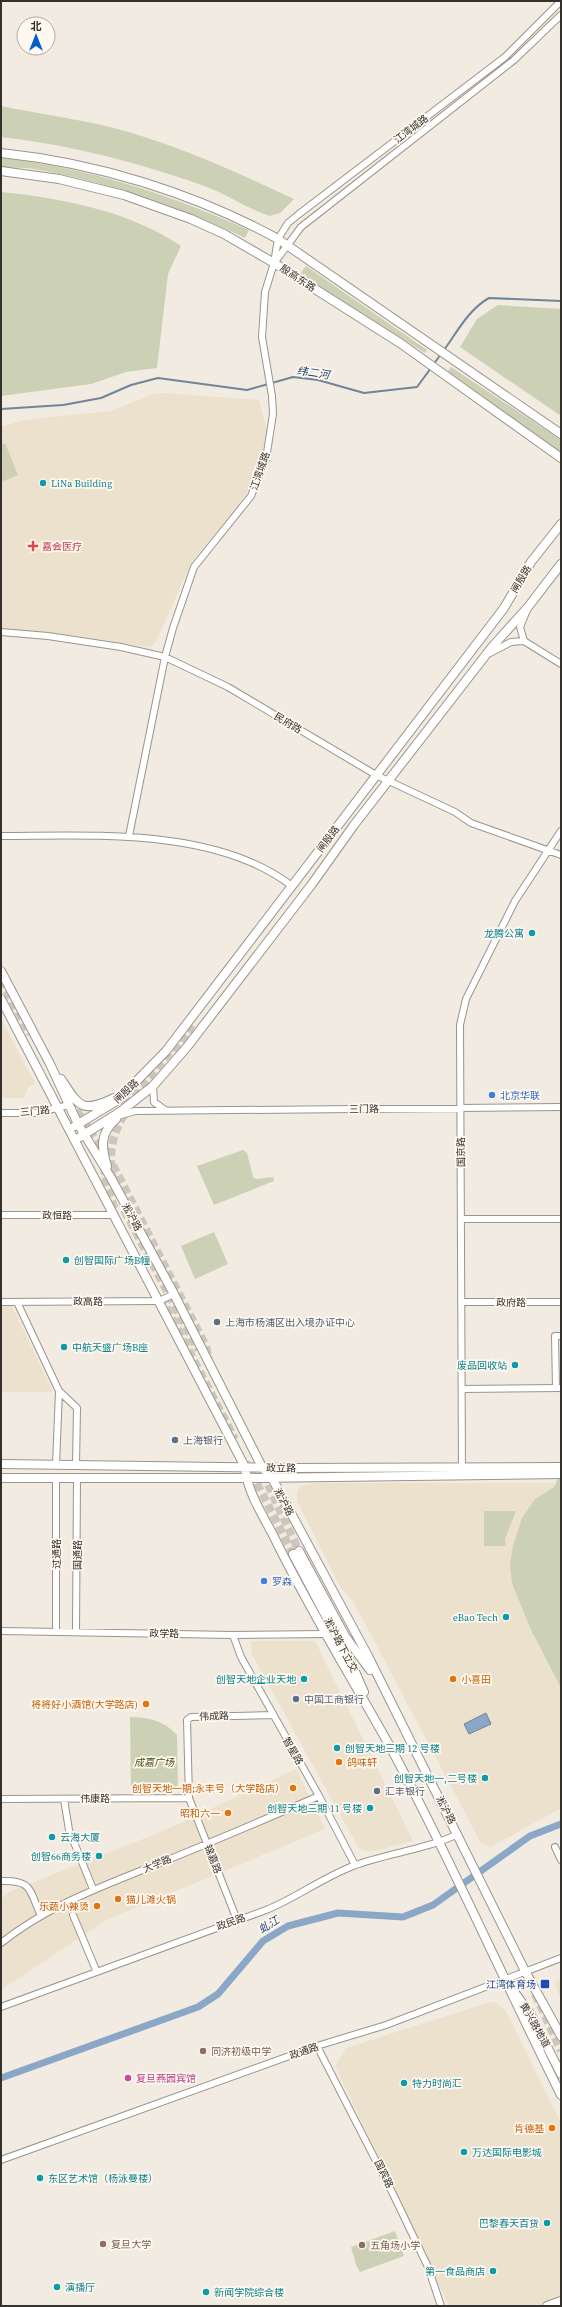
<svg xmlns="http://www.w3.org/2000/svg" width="562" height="2307" font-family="'Source Serif 4','Noto Sans SC',serif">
  <rect width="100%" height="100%" fill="#f2ebe1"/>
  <path fill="#ece1cc" d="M165 393 259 400 267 431 262 463 255 479 237 507 191 563 156 642 152 646 146 647 80 636 1 628V427L24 420 111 411 153 394Z
    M1 1019 35 1083 28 1088 24 1098H1Z
    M1 1306H12L53 1392H1Z
    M317 1483H555L554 1487 535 1499 512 1584 531 1630 561 1688V1808L491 1847 481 1843 361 1616 352 1600 341 1588 297 1501V1492L300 1486Z
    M251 1641H315L413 1841 371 1852 362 1850 358 1847 251 1653Z
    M296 1769 325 1829 106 1920 1 1990V1899L11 1891 163 1831Z
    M561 1979V1999L554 1982Z
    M490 2002H495L506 2011 561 2123V2298L537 2306H449L335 2066 346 2048Z"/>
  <path fill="#ccd1b6" d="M1 106C40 114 79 119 118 129 180 146 236 172 294 199L280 213 270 216C248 209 228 195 207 187 141 163 71 145 1 137Z
    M1 158C87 167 171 195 249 230L245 238C178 206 107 182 34 169 23 167 12 168 1 167Z
    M1 192C61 198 130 211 181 246L168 274 157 368 126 372 91 384 1 396Z
    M306 266 427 350 425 353 300 274Z
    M498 305 561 309V416L460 347 477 319Z
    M451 367 561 440V453L448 371Z
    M5 443 18 475 1 482V445Z
    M243 1150 247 1153 253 1177 256 1179 273 1177 274 1181 214 1205 197 1166Z
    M214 1232 228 1264 195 1279 181 1246Z
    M559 1476H561V1688L531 1630 512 1584 510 1565 513 1546 522 1518 535 1499 554 1487Z
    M484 1511H516L505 1539 506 1546H484Z
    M130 1717C148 1717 165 1721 177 1735L178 1789 131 1790Z
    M395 2231 404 2256 360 2272 356 2265 351 2247Z"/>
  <path fill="#8ba7c7" stroke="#718499" d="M486 1713 491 1724 469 1734 464 1724Z"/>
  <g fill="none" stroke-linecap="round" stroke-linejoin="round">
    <path stroke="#718499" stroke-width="2" d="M444 350C457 332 469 309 489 298L561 301
      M433 365 441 354
      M1 409 63 405 101 398 131 385 158 378 247 390 293 377 318 380 364 393 417 387 431 368"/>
    <path stroke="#8ba7c7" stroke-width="7" d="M1 2078 198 2007 218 1994 263 1941 288 1926 338 1913 403 1917 433 1905 530 1836 561 1824"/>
    <path stroke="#ccc6bd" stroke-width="8" stroke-dasharray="8 4" stroke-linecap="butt" d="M1 980 30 1034
      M177 1053 195 1031
      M70 1100 104 1152
      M126 1105 192 1025
      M113 1165 206 1346 209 1359
      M104 1166 106 1184 116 1212
      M113 1180C108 1156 112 1130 128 1110
      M124 1210 198 1350
      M161 1297 235 1439
      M246 1462 293 1554
      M263 1474 299 1551
      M535 1994 561 2051"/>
    <defs>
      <path id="minor" d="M275 262 301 227 514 60 561 15
        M527 610 520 627 524 641 561 664
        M1 632 48 636 121 647 165 657 228 687 376 775 455 812 471 823 561 855
        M490 653 511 642 524 641
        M1 836C93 836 215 827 292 886
        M129 836 165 657 173 628 194 567 251 496 266 459 273 414 272 396 262 337 265 292 274 263 278 239 288 223 299 214 505 57 561 1
        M153 1086 154 1102 165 1110
        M1 1113H36L69 1105
        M118 1116 135 1111 561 1107
        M1 1215H114
        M462 1219H561
        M1 1302 159 1301 174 1294
        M17 1302 59 1391 77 1408 76 1465
        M461 1302H561
        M556 1388 555 1336H561
        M462 1389 561 1388
        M56 1465 59 1391
        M462 1471 460 1025 466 999 515 901 561 831
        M1 1631 233 1635 327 1634
        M56 1631V1478
        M76 1631 77 1478
        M233 1635 241 1657 319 1796 355 1865
        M1 1799 189 1798
        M64 1799 69 1830 93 1889
        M555 1847 561 1860
        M1 1881C33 1880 29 1890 41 1916
        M73 1915 96 1970
        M237 1920 189 1798 187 1720 191 1717 272 1715
        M1 1943C50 1904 108 1884 165 1861 217 1840 268 1818 319 1796
        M1 2007 266 1910C296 1898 322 1878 353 1866 387 1853 425 1850 458 1834
        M317 2046 394 2196 428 2267 441 2306
        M1 2160 317 2046 386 2025 561 1958"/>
      <path id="major" d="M1 153C97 163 194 193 278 239L561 434
        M1 171 59 179 124 195 191 219 224 234 274 263 400 343 561 458
        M1 971 50 1064 78 1124 111 1178 174 1294 262 1467 272 1478 368 1656 525 1971 561 2036
        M1 999 245 1467C247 1491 262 1514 273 1535 309 1609 353 1680 393 1752 453 1864 504 1981 561 2095
        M61 1079C79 1106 81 1114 114 1098
        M75 1126 118 1100 166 1051 504 608 531 562 561 524
        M80 1137 120 1112 153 1086 187 1047 312 884 354 825 492 647 528 607 561 564
        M107 1166C101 1147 100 1133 116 1119
        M1 1464 288 1468 561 1467
        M1 1478H246L561 1474
        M299 1551 345 1636 370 1670
        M293 1554 353 1667 364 1692
        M515 1993 531 2015 561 2074
        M547 2306 561 2301"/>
    </defs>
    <use href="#minor" stroke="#9b948b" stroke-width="8"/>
    <use href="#major" stroke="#9b948b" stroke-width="10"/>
    <use href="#minor" stroke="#fff" stroke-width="6"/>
    <use href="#major" stroke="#fff" stroke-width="8"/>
  </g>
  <g fill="#0f9aa8" stroke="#fef8f0" stroke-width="1.5">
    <circle cx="43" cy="483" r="4"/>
    <circle cx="532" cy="933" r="4"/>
    <circle cx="66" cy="1260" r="4"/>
    <circle cx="64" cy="1347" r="4"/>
    <circle cx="515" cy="1365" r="4"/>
    <circle cx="506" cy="1617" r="4"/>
    <circle cx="304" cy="1679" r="4"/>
    <circle cx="337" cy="1748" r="4"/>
    <circle cx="485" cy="1778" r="4"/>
    <circle cx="370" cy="1808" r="4"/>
    <circle cx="52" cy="1837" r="4"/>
    <circle cx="99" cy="1856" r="4"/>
    <circle cx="404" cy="2083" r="4"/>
    <circle cx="464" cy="2152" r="4"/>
    <circle cx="40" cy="2178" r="4"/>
    <circle cx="547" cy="2223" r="4"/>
    <circle cx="493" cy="2271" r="4"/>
    <circle cx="57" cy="2287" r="4"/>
    <circle cx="206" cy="2292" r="4"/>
  </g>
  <path fill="#e0444e" stroke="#fef8f0" stroke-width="1.5" d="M31 540h4v4h4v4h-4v4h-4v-4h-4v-4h4z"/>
  <g fill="#3f7fe0" stroke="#fef8f0" stroke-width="1.5">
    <circle cx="492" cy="1095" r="4"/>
    <circle cx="264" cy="1581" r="4"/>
  </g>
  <g fill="#5c6f8a" stroke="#fef8f0" stroke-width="1.5">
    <circle cx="217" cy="1322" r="4"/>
    <circle cx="175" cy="1440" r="4"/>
    <circle cx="296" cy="1699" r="4"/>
    <circle cx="377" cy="1791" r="4"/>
  </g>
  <g fill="#e8710a" stroke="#fef8f0" stroke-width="1.5">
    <circle cx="453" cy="1679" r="4"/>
    <circle cx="146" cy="1704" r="4"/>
    <circle cx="339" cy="1762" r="4"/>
    <circle cx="293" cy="1788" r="4"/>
    <circle cx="228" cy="1813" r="4"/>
    <circle cx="118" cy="1899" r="4"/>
    <circle cx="97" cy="1906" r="4"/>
    <circle cx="552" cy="2128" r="4"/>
  </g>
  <rect fill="#1a4fb4" stroke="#fef8f0" stroke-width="1.5" x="540" y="1979" width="10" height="10" rx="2"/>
  <g fill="#8d6e63" stroke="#fef8f0" stroke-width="1.5">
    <circle cx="203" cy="2051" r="4"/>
    <circle cx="103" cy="2244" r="4"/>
    <circle cx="362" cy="2245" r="4"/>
  </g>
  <circle fill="#d1479c" stroke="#fef8f0" stroke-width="1.5" cx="128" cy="2078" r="4"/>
  <g text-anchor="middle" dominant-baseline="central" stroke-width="3.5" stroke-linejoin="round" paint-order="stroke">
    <g font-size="10" fill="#34312d" stroke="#fef8f0">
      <text transform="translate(411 129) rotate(-37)">江湾城路</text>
      <text transform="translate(298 278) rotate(33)">殷高东路</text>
      <text transform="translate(260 471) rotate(-71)">江湾城路</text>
      <text transform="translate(521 579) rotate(-59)">闸殷路</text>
      <text transform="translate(288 723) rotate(31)">民府路</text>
      <text transform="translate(328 839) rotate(-53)">闸殷路</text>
      <text transform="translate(126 1091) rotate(-43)">闸殷路</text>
      <text transform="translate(364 1109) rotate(-1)">三门路</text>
      <text transform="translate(35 1111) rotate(-5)">三门路</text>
      <text transform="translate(461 1152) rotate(-91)">国京路</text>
      <text x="57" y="1215">政恒路</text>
      <text transform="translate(132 1217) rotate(61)">淞沪路</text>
      <text x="88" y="1301">政高路</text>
      <text x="511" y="1302">政府路</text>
      <text transform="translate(281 1468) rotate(1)">政立路</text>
      <text transform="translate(284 1502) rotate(62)">淞沪路</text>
      <text transform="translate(56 1554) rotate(-90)">过通路</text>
      <text transform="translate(77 1555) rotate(-90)">国通路</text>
      <text x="164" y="1633">政学路</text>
      <text transform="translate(341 1645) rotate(62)">淞沪路下立交</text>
      <text transform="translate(214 1716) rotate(-2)">伟成路</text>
      <text transform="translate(293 1751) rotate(60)">智星路</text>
      <text x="95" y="1798">伟康路</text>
      <text transform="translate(446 1810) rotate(63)">淞沪路</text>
      <text transform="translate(213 1859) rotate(69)">锦嘉路</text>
      <text transform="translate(157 1864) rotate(-22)">大学路</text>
      <text transform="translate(231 1922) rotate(-19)">政民路</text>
      <text transform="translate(535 2025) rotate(60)">黄兴路地道</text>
      <text transform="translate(304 2051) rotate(-19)">政通路</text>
      <text transform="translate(384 2174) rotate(64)">国宾路</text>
    </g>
    <g font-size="10" fill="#0d838f" stroke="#fef8f0" text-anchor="start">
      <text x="51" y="483">LiNa Building</text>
      <text x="524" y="933" text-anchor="end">龙腾公寓</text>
      <text x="74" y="1260">创智国际广场B幢</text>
      <text x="72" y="1347">中航天盛广场B座</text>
      <text x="507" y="1365" text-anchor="end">废品回收站</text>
      <text x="498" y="1617" text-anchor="end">eBao Tech</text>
      <text x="296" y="1679" text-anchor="end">创智天地企业天地</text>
      <text x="345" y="1748">创智天地三期 12 号楼</text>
      <text x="477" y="1778" text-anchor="end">创智天地一,二号楼</text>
      <text x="362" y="1808" text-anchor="end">创智天地三期 11 号楼</text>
      <text x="60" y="1837">云海大厦</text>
      <text x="91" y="1856" text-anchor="end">创智66商务楼</text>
      <text x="412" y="2083">特力时尚汇</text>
      <text x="472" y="2152">万达国际电影城</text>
      <text x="48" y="2178">东区艺术馆（杨泳曼楼）</text>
      <text x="539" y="2223" text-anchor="end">巴黎春天百货</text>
      <text x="485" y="2271" text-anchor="end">第一食品商店</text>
      <text x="65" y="2287">演播厅</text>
      <text x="214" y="2292">新闻学院综合楼</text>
    </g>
    <g font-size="10" fill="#be3a42" stroke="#fef8f0" text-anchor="start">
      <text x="42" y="546">嘉会医疗</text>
    </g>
    <g font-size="10" fill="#366cbe" stroke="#fef8f0" text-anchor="start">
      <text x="500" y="1095">北京华联</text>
      <text x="272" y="1581">罗森</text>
    </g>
    <g font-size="10" fill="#4e5e75" stroke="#fef8f0" text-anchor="start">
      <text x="225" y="1322">上海市杨浦区出入境办证中心</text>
      <text x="183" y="1440">上海银行</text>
      <text x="304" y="1699">中国工商银行</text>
      <text x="385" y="1791">汇丰银行</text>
    </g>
    <g font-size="10" fill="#c56008" stroke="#fef8f0" text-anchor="end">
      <text x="461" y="1679" text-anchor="start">小喜田</text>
      <text x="138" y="1704">将将好小酒馆(大学路店)</text>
      <text x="347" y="1762" text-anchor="start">鸽味轩</text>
      <text x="285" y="1788">创智天地一期;永丰号（大学路店）</text>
      <text x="220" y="1813">昭和六一</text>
      <text x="126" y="1899" text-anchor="start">猫儿滩火锅</text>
      <text x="89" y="1906">乐蔬小辣烫</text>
      <text x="544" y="2128">肯德基</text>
    </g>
    <g font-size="10" font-style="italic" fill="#464e09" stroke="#fef8f0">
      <text x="154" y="1762">成嘉广场</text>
    </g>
    <g font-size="10" fill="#164399" stroke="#fef8f0" text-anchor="end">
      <text x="536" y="1984">江湾体育场</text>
    </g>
    <g font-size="10" fill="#785e54" stroke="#fef8f0" text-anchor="start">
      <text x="211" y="2051">同济初级中学</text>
      <text x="111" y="2244">复旦大学</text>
      <text x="370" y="2245">五角场小学</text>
    </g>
    <g font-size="10" fill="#b23c85" stroke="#fef8f0" text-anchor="start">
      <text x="136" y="2078">复旦燕园宾馆</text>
    </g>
    <g font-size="11" font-style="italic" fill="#1c446f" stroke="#fef8f0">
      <text transform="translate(313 373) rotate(9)">纬二河</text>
      <text transform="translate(269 1925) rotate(-32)">虬江</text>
    </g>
  </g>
  <rect width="562" height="2307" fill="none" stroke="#34312d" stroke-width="4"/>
  <g transform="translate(36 36)"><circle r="19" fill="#fef8f0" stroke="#ada8a2"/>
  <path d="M0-3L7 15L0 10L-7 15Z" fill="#0060c9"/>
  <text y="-6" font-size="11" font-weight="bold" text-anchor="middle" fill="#34312d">北</text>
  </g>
</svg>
